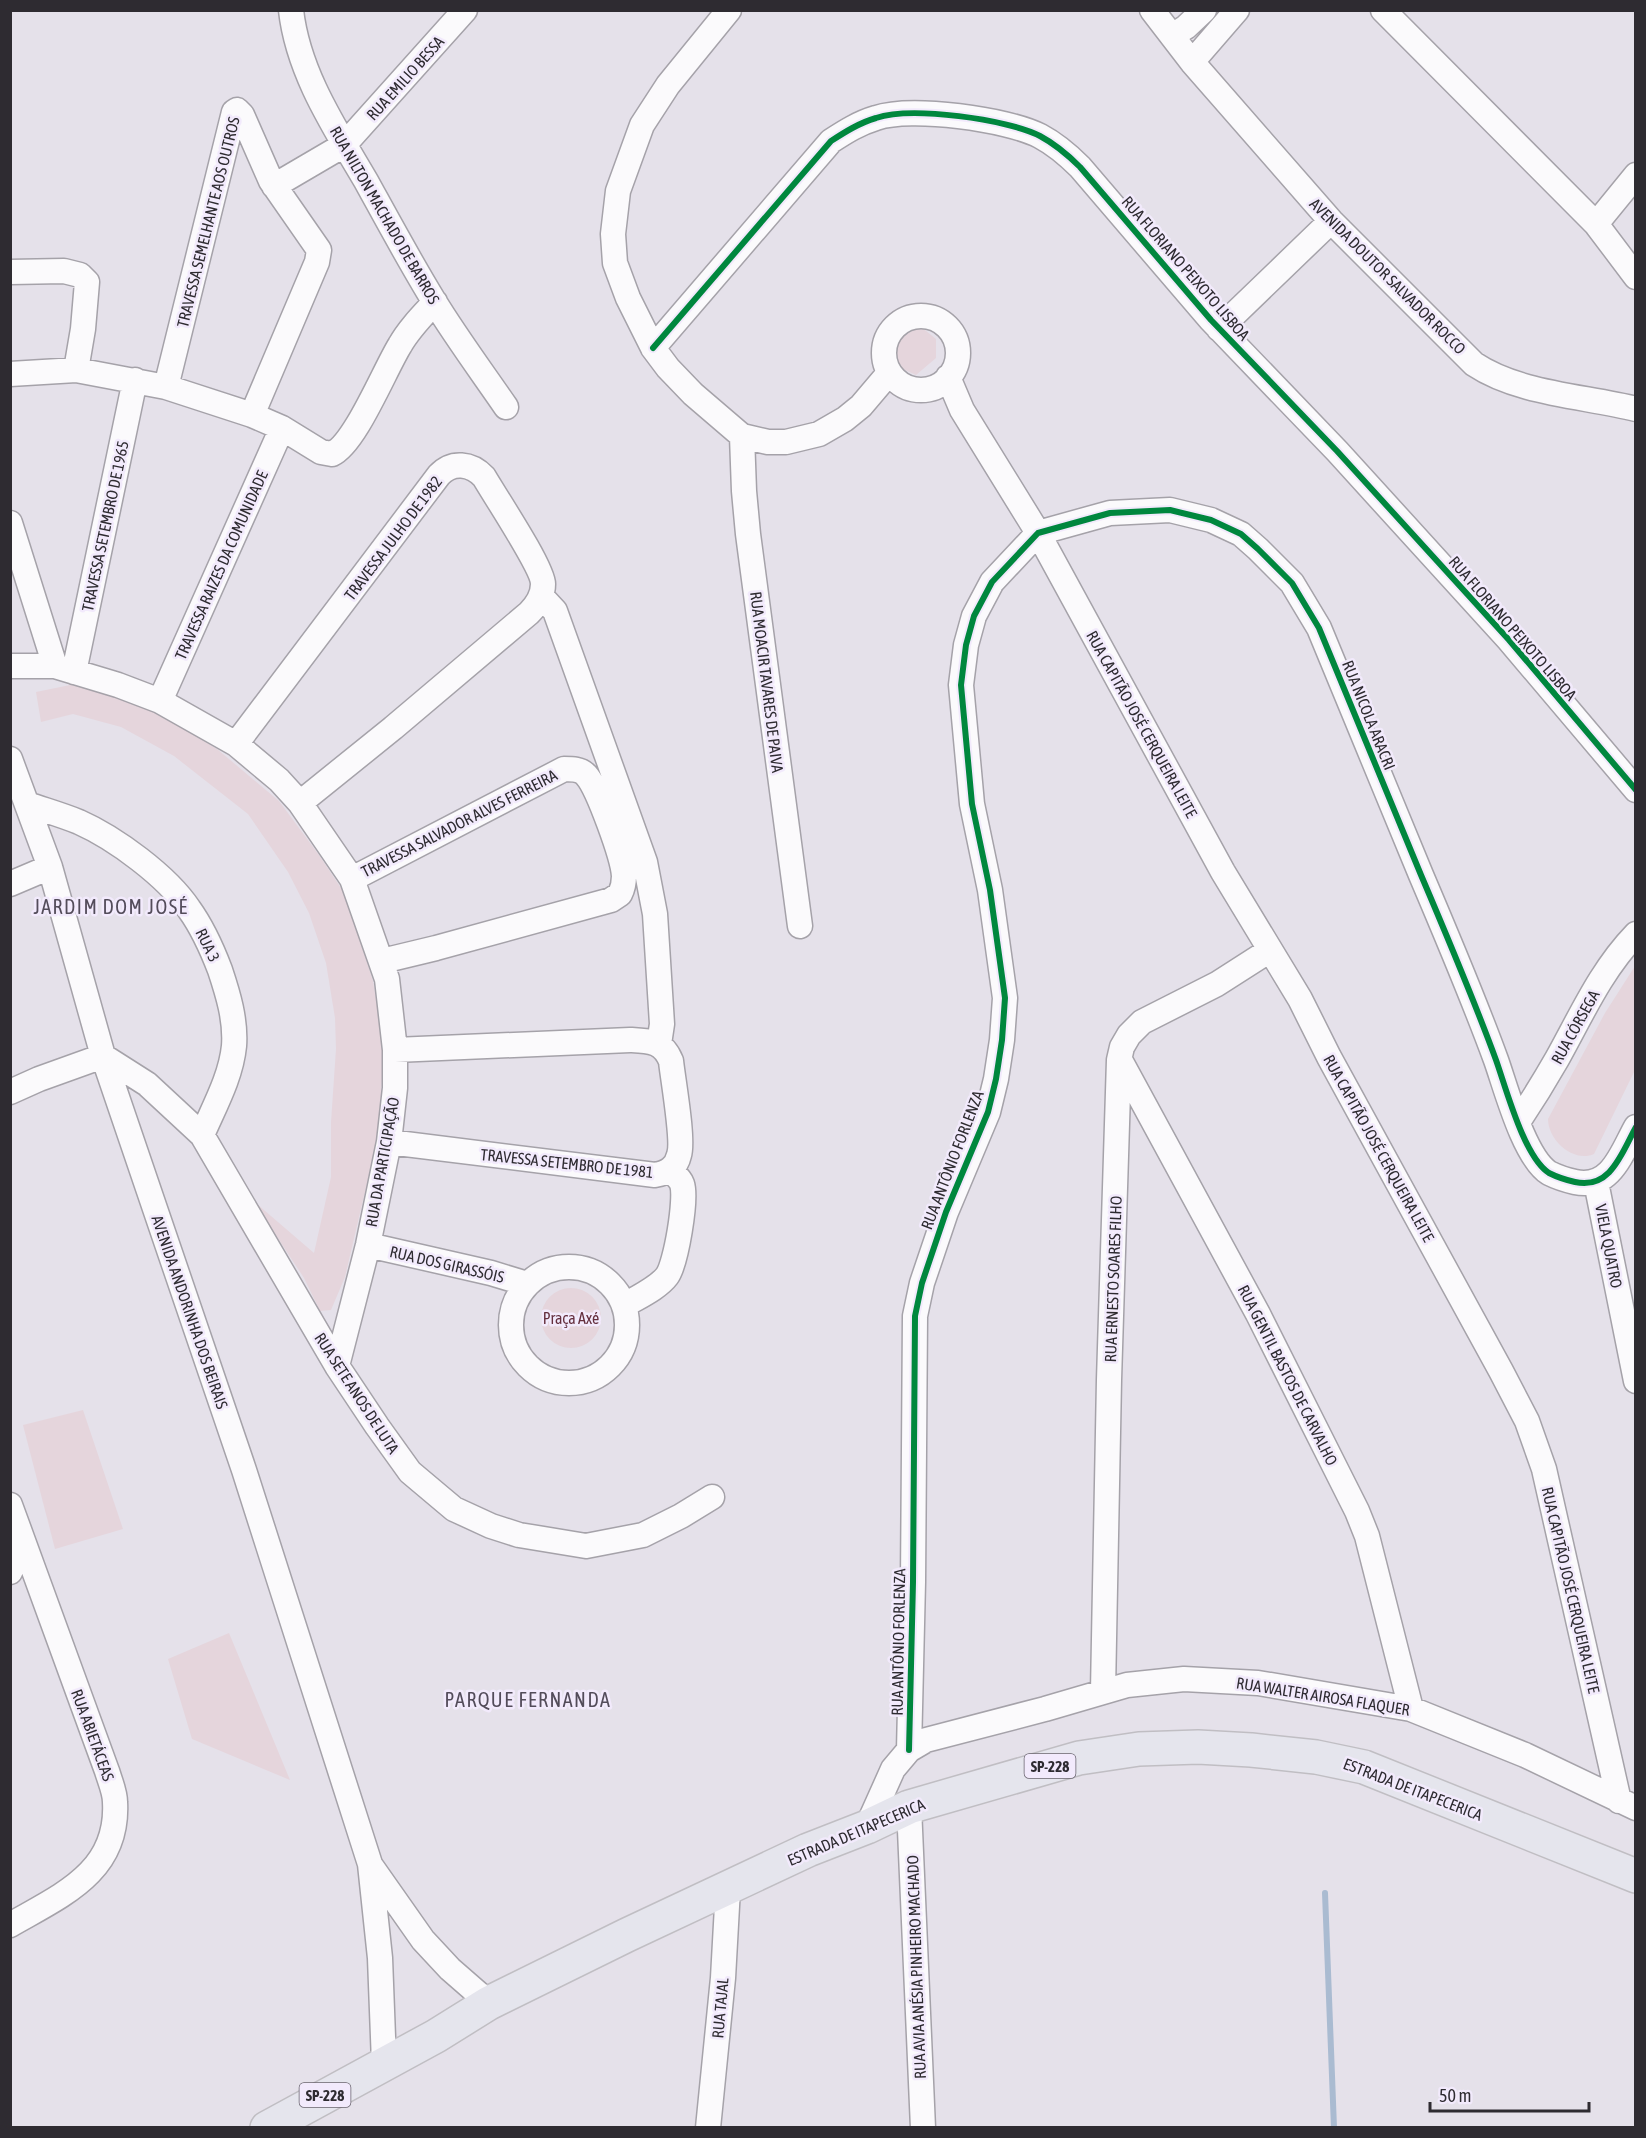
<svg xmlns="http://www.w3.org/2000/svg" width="1646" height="2138" font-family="'Asap Condensed',sans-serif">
  <rect width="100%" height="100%" fill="#e5e1ea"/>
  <path fill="#e5d5dc" d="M920 326 936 339V358L916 375 894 365 899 339Z
    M75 684 137 700 217 749 279 801 319 855 345 894 373 981 384 1050 378 1136 345 1277 331 1310 320 1311 304 1278 258 1208 257 1204 314 1253 331 1177V1122L336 1049 335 1018 326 963 309 913 288 872 248 814 174 756 121 727 73 714 41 722 36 692Z
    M1635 966V1070L1594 1154C1573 1163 1548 1140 1548 1119L1605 1013Z
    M541 1318a30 30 0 1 1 60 0a30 30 0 1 1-60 0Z
    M83 1410 123 1529 55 1549 23 1425Z
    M229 1633 290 1780 192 1739 168 1659Z"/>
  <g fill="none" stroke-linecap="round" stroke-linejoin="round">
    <path stroke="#aabbd1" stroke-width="6" d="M1325 1893 1334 2128"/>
    <defs>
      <path id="street" d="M291 10C298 73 335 128 366 181 388 221 410 262 434 301 456 337 482 372 506 407
        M729 10 668 85 642 125 618 191 613 234 615 263 628 298 653 348 668 368 693 394 742 436 768 442H786L819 434 845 419 861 406 889 373
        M1152 10 1192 62 1331 221 1474 364C1519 394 1584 396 1636 409
        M1383 10 1596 224 1636 277
        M1172 36 1186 27 1204 10
        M1192 62 1237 10
        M274 186 344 145 465 10
        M1596 224 1636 175
        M10 272 64 271 80 275 87 282 83 329 76 370
        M884 353a37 37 0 1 1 74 0a37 37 0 1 1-74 0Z
        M1219 329 1331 221
        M653 348 831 141C845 132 859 123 876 118 911 106 1007 119 1040 136 1055 144 1068 155 1080 167L1211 320 1337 451 1509 640 1636 790
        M10 374 76 370 166 387 252 415 282 428 321 452 332 454C355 444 385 369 400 345 409 329 422 316 435 302
        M948 377 962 410 1038 533 1223 872 1300 999 1329 1057 1501 1371 1527 1421 1544 1469 1619 1801
        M166 387 234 112 237 110 242 115 271 181 319 250 317 262 252 415
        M742 436 744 491 748 534 800 926
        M10 523 55 666
        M541 596 555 611 645 862 655 914 662 1024 659 1044
        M10 666H55L118 685 160 701 236 744 279 780 300 803 352 879 387 979 395 1050V1088L389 1142 368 1245 337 1366
        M74 672 135 380
        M160 701 282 428
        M236 744 439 475C452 461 471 463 484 477 495 496 543 568 543 584 543 596 537 605 529 613L393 728 300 803
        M10 759 50 867 103 1056 244 1470 370 1864 380 1958 384 2063
        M27 804C44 810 62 815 79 822 115 838 167 876 189 909 202 927 212 949 220 970 228 994 236 1020 234 1046 231 1077 214 1107 202 1135
        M352 879 564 769C572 769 581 769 586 775 598 788 623 858 624 876 624 882 623 888 620 894L611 900 436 948 382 961
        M10 884 50 867
        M1120 1060 1258 1314 1357 1511 1367 1536 1411 1709
        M10 1092 39 1079 103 1056 147 1084 202 1135 337 1366 377 1426 410 1472 454 1509 491 1526 519 1535 586 1546 643 1535 681 1516 712 1497
        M1518 1122C1532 1101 1545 1080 1557 1059 1581 1016 1601 970 1636 934
        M389 1142 655 1175C667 1173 676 1168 679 1155 684 1141 673 1080 671 1061 663 1041 650 1041 630 1040L395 1050
        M1596 1182 1636 1381
        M368 1245 491 1273 527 1284
        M511 1325a58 58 0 1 1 116 0a58 58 0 1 1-116 0Z
        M625 1305C638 1297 658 1288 667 1276 676 1264 687 1198 682 1184 680 1178 674 1174 670 1170
        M10 1505 107 1771C110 1781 115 1792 115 1802 119 1872 62 1895 10 1925
        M10 1572 23 1543
        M1103 1691 1109 1380 1119 1060 1122 1047 1129 1035 1142 1022 1217 984 1270 950
        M909 1750 913 1582 915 1316 922 1283 946 1212 988 1112 996 1079 1002 1040 1005 998 990 890 972 804 961 685 966 645 974 616 992 582 1038 533 1110 513 1170 510 1211 520 1241 534 1258 549 1292 583 1319 628C1353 710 1387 793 1421 875 1447 936 1473 997 1496 1060 1506 1088 1524 1157 1549 1173 1557 1177 1566 1180 1575 1182 1611 1190 1622 1152 1636 1127
        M909 1807 923 2128
        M867 1827 893 1769 909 1750 926 1740 1045 1709 1127 1685 1184 1679 1258 1683 1411 1709 1525 1755 1636 1808
        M371 1866 423 1940 450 1969 489 2003
        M708 2128 723 1978 728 1888"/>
      <path id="primary" d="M267 2128 436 2036 489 2003 627 1935 808 1850 867 1827 909 1807 1079 1758 1139 1749 1198 1747 1251 1750 1316 1757 1364 1767 1636 1876"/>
    </defs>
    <use href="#street" stroke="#a5a2a9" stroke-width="27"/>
    <use href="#primary" stroke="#c0bec3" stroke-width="36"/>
    <use href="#street" stroke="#fbfafc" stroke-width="24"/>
    <use href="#primary" stroke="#e5e5ed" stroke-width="33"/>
    <defs>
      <path id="cycleway" d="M653 348 831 141C845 132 859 123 876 118 911 106 1007 119 1040 136 1055 144 1068 155 1080 167L1211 320 1337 451 1509 640 1636 790
        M909 1750 913 1582 915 1316 922 1283 946 1212 988 1112 996 1079 1002 1040 1005 998 990 890 972 804 961 685 966 645 974 616 992 582 1038 533 1110 513 1170 510 1211 520 1241 534 1258 549 1292 583 1319 628C1353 710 1387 793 1421 875 1447 936 1473 997 1496 1060 1506 1088 1524 1157 1549 1173 1557 1177 1566 1180 1575 1182 1611 1190 1622 1152 1636 1127"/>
    </defs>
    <use href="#cycleway" stroke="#f2eafc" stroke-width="10"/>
    <use href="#cycleway" stroke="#00873e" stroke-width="6"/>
  </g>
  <g text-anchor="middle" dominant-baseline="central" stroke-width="5" stroke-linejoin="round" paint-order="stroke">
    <g fill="#f2eafc" stroke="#69646e" stroke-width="1.5">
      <rect x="1024.5" y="1754" width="51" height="24" rx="4.5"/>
      <rect x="299.5" y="2083" width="51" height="24" rx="4.5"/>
    </g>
    <g font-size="15" font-weight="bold" fill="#2e2b31">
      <text x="1050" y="1766">SP-228</text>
      <text x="325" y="2095">SP-228</text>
    </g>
    <g font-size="16" fill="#2e2b31" stroke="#f2eafc">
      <text transform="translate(405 78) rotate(-48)">RUA EMILIO BESSA</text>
      <text transform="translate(385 215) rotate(60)">RUA NILTON MACHADO DE BARROS</text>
      <text transform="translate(208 222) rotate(-76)">TRAVESSA SEMELHANTE AOS OUTROS</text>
      <text transform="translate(1186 268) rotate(49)">RUA FLORIANO PEIXOTO LISBOA</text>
      <text transform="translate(1388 276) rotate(45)">AVENIDA DOUTOR SALVADOR ROCCO</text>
      <text transform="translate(105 526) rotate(-78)">TRAVESSA SETEMBRO DE 1965</text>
      <text transform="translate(393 538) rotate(-53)">TRAVESSA JULHO DE 1982</text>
      <text transform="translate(221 565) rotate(-66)">TRAVESSA RAIZES DA COMUNIDADE</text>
      <text transform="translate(1513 628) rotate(49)">RUA FLORIANO PEIXOTO LISBOA</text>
      <text transform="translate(767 682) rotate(83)">RUA MOACIR TAVARES DE PAIVA</text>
      <text transform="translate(1369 715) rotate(68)">RUA NICOLA ARACRI</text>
      <text transform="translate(1142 724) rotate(61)">RUA CAPITÃO JOSÉ CERQUEIRA LEITE</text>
      <text transform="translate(459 823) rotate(-27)">TRAVESSA SALVADOR ALVES FERREIRA</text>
      <text transform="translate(208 945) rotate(64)">RUA 3</text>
      <text transform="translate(1575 1027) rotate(-61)">RUA CÓRSEGA</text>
      <text transform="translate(1379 1148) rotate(61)">RUA CAPITÃO JOSÉ CERQUEIRA LEITE</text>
      <text transform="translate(952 1160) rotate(-69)">RUA ANTÔNIO FORLENZA</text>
      <text transform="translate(382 1162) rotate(-80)">RUA DA PARTICIPAÇÃO</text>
      <text transform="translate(567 1163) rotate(6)">TRAVESSA SETEMBRO DE 1981</text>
      <text transform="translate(1609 1246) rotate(79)">VIELA QUATRO</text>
      <text transform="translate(447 1264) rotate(13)">RUA DOS GIRASSÓIS</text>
      <text transform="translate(1113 1279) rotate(-88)">RUA ERNESTO SOARES FILHO</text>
      <text transform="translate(190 1312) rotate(71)">AVENIDA ANDORINHA DOS BEIRAIS</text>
      <text transform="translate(1288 1375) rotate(63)">RUA GENTIL BASTOS DE CARVALHO</text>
      <text transform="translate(357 1393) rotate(57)">RUA SETE ANOS DE LUTA</text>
      <text transform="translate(1571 1590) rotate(77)">RUA CAPITÃO JOSÉ CERQUEIRA LEITE</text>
      <text transform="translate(898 1642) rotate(-89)">RUA ANTÔNIO FORLENZA</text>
      <text transform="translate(1323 1696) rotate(9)">RUA WALTER AIROSA FLAQUER</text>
      <text transform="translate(93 1735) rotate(70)">RUA ABIETÁCEAS</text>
      <text transform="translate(1413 1789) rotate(21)">ESTRADA DE ITAPECERICA</text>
      <text transform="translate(856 1832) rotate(-23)">ESTRADA DE ITAPECERICA</text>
      <text transform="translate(916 1967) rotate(-92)">RUA AVIA ANÉSIA PINHEIRO MACHADO</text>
      <text transform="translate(720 2008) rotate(-85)">RUA TAJAL</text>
    </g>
    <g font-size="16" fill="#642f3e" stroke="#f2eafc">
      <text x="571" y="1318">Praça Axé</text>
    </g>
    <g font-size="20" letter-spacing="1.5" fill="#534c5a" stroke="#f2eafc">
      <text x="111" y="906">JARDIM DOM JOSÉ</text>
      <text x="528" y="1699">PARQUE FERNANDA</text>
    </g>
  </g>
  <rect width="1646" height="2138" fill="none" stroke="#2e2b31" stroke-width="24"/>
  <path d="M1430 2102v9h159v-9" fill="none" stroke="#2e2b31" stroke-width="3"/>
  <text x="1439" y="2102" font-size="18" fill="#2e2b31" stroke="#f2eafc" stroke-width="4.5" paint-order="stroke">50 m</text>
</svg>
